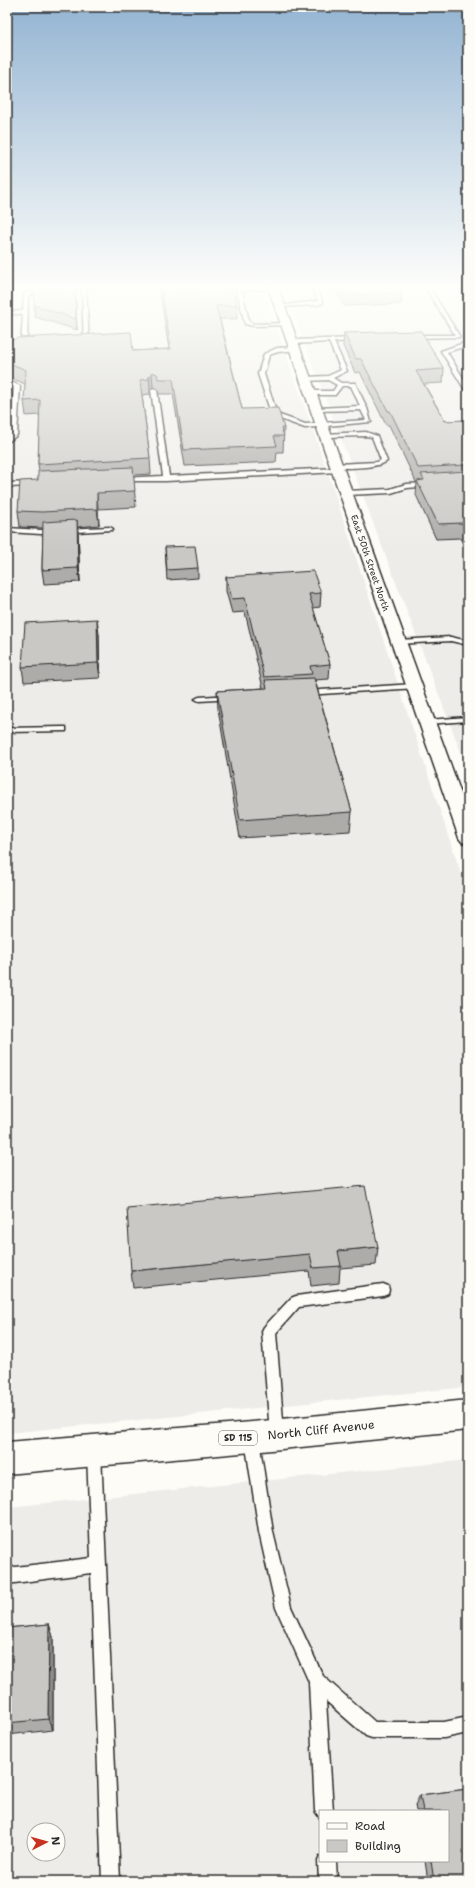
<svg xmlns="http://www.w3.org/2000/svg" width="475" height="1888" font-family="'Shantell Sans',sans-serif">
  <rect width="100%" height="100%" fill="#fdfcf7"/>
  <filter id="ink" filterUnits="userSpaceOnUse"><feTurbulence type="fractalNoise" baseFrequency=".025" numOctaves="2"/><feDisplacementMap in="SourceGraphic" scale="8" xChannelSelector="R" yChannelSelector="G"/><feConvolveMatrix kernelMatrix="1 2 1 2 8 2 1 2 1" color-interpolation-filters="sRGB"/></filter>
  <g filter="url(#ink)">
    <path fill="#edece8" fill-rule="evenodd" d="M7 287H262L328 473 468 895V1387L7 1433Z
      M283 287H468V771Z
      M468 1460V1881H7V1507ZM320 1811H448V1861H320ZM34 1830H58V1854H34Z"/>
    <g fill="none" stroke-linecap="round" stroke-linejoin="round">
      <defs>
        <path id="service" d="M88 287 86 288 89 345 84 347 81 345 84 343 82 289 42 290 28 296 27 348 7 351V347H21L23 314H7V312L23 311 24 294 41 288Z
          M236 287H276L274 289 242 290 249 322 254 324 286 323 288 325 254 326 245 324Z
          M312 287H316L323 303 317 305 280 307 278 306 318 301Z
          M425 287H429L460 337 410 338 412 335H455Z
          M358 338 356 341 334 342 347 371 333 378 341 383H355L367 408 371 422 305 428 272 416 258 374 264 354 277 348 295 347 297 350 278 352 269 355 264 374 277 414 305 424 366 420 361 410 315 411 314 410 317 408 360 406 351 386H342L335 395H311L308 393 311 391H333L337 385 328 380 305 381 302 379 305 377 328 376 341 370 329 342 292 344 289 342 292 340Z
          M464 343 466 346 447 352 468 386V392L465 390 441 351Z
          M7 380 20 386 17 435 7 443V438L11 434 14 387 7 384Z
          M154 388 157 390 169 476 338 468 341 470 338 472 166 481H118L117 480 120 478 163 476 151 390Z
          M366 432 377 436 387 461C379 468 345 469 334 467V465L336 464 377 462 381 460 372 437 366 436 325 437 322 435 323 434Z
          M7 483 32 482 35 484 32 486 7 487Z
          M429 483 431 484V486L407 488 391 493 346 495 343 493 346 491 390 489 406 484Z
          M110 527 113 529 112 530 41 534 7 532V528L41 530Z
          M451 637 468 641V645L451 641 398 644 394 642 398 640Z
          M414 684 418 686 417 688 305 695 301 693 305 691Z
          M231 695H234V699L199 701 195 699 199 697Z
          M468 717V721L427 724 423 722 427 720Z
          M63 727H66V731L7 732V728Z
          M383 1284 388 1286 389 1290 388 1294 383 1296 299 1307 276 1333 284 1433 282 1438 277 1440 272 1438 270 1433 262 1331 264 1327 291 1298 296 1296Z
          M252 1433 257 1435 259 1440 273 1532 291 1607 323 1676 375 1722H444L468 1717V1733L444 1738H372L366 1736 326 1701 333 1811H320V1818L315 1811 309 1682 276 1608 259 1532 245 1440 247 1435Z
          M94 1446 99 1448 101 1453 120 1881H102L91 1573 7 1584V1568L91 1558 87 1453 89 1448Z
          M320 1857V1861H336L337 1881H319L318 1861Z"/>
        <path id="minor" d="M268 287H278L468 813V844L462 842 459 838Z"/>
        <path id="primary" d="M468 1400V1430L252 1452 7 1474V1442L252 1422Z"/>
      </defs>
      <use href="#service" stroke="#2b2b2b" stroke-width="3"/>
      <use href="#minor" stroke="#2b2b2b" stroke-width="3"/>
      <use href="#primary" stroke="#2b2b2b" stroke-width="3"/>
      <use href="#service" fill="#fdfcf7" fill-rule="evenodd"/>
      <use href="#minor" fill="#fdfcf7" fill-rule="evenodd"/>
      <use href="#primary" fill="#fdfcf7" fill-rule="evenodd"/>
    </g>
    <path fill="#adaca9" stroke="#2b2b2b" d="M75 287 77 330 35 317 34 305Z
      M159 287H231L237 305V319H220L242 409 284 428 283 452H277L276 462 185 466 173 394H159L158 389 153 387 150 390V394L142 395 150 458 151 474 133 475 136 507 98 509 99 525 78 527 80 582 44 584 42 570 43 528 20 527 18 511 38 480 39 471 38 464 40 415 26 416 24 401 25 384 9 377 7 362 133 351 169 349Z
      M334 287H399L402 293 401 304 344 306Z
      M456 287H468V304Z
      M344 333 444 369 443 383 424 384 445 421 468 420V554L460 538 436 539 416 495 417 482H416L389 425H386L360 372 355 373 343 346Z
      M165 547 198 568V578L167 580Z
      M467 565H468V587L465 581Z
      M226 577 321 593 320 607 313 608 330 664 329 679 315 680 352 812 350 831 240 838 218 709 217 691 263 688 245 612 232 613 226 591Z
      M99 634 100 678 24 682 22 667Z
      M378 1247 376 1265 340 1268 339 1283 311 1286 309 1271 133 1288 131 1271Z
      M49 1624 53 1637V1730L7 1735V1628Z
      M468 1789V1881H428L425 1861H448V1811H416L415 1805 420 1795Z"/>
    <path fill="#8d8c89" stroke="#2b2b2b" d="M75 287 77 330 76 319Z
      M152 372 153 387 150 390 149 375Z
      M97 493 99 525 97 509Z
      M77 520 78 533 80 582 78 568Z
      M97 619 99 634 100 678 98 663Z
      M49 1624 53 1637V1730L48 1719Z"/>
    <path fill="#c9c8c4" stroke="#2b2b2b" d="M35 287H75L76 319 34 305Z
      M161 287H231L237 305 216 306 242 409 278 408 284 428H281L284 436H274L277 446 184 450 173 379H158L157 374 152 372 149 375V379L140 380 150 458 38 464 40 400 24 401 26 370 7 362 10 341 18 338 131 332 133 351 171 349Z
      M340 287H399L402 293 344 295Z
      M421 331 444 369 416 371 445 421 468 420V450H467L468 452V467L465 465 418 468 390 411H388L361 359H356L344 333Z
      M133 467 135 491 97 493V509L42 512 18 511 20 481 38 480V471Z
      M468 470V535L462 523 438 524 417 481 424 480 421 474 467 471Z
      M77 520 78 568 42 570 43 522Z
      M195 546 198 568 167 570 165 547Z
      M313 571 321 593 309 594 330 664 310 666 312 674 264 677 245 598 232 599 226 577Z
      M97 619 98 663 22 667 25 623Z
      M314 678 352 812 240 820 217 691 267 688 265 680Z
      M365 1186 378 1247 338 1251 341 1266 313 1268 310 1254 131 1271 127 1208Z
      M49 1624 48 1719 7 1723V1628Z
      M468 1789V1881H434L431 1861H448V1811H423L420 1795Z"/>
  </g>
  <linearGradient id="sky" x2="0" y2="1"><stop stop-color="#93b4d2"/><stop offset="0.52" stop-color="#fefefb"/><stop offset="1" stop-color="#fefefb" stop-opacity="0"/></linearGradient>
  <rect width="475" height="551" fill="url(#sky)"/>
  <g text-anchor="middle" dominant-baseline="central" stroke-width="3" stroke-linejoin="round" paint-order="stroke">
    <g font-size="9" fill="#2b2b2b" stroke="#fdfcf7">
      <text transform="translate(370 563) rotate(71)">East 50th Street North</text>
    </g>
    <rect fill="#fdfcf7" stroke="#6a6a68" stroke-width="1" x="219" y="1431" width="38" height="14" rx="3"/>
    <g font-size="9" font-weight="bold" fill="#2b2b2b">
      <text x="238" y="1438">SD 115</text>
    </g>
    <g font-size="12" fill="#2b2b2b" stroke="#fdfcf7">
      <text transform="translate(321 1430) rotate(-6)">North Cliff Avenue</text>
    </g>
  </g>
  <rect width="475" height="1888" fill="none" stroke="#fdfcf7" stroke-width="24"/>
  <rect x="12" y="12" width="451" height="1864" fill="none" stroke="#2b2b2b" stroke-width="1.5" filter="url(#ink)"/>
  <rect x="319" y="1810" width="130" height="52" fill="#fdfcf7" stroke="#a9a8a5"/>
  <rect x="327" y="1823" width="20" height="6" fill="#fdfcf7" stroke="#a9a8a5"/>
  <text x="355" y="1830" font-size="12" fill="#2b2b2b">Road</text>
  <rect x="327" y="1840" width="20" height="12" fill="#c9c8c4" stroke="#a9a8a5"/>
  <text x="355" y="1850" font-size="12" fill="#2b2b2b">Building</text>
  <g transform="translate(46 1842) rotate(84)"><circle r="19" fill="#fdfcf7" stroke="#a9a8a5"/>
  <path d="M0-3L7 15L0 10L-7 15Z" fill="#c8321e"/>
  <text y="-6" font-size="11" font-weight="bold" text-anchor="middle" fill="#2b2b2b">N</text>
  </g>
</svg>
